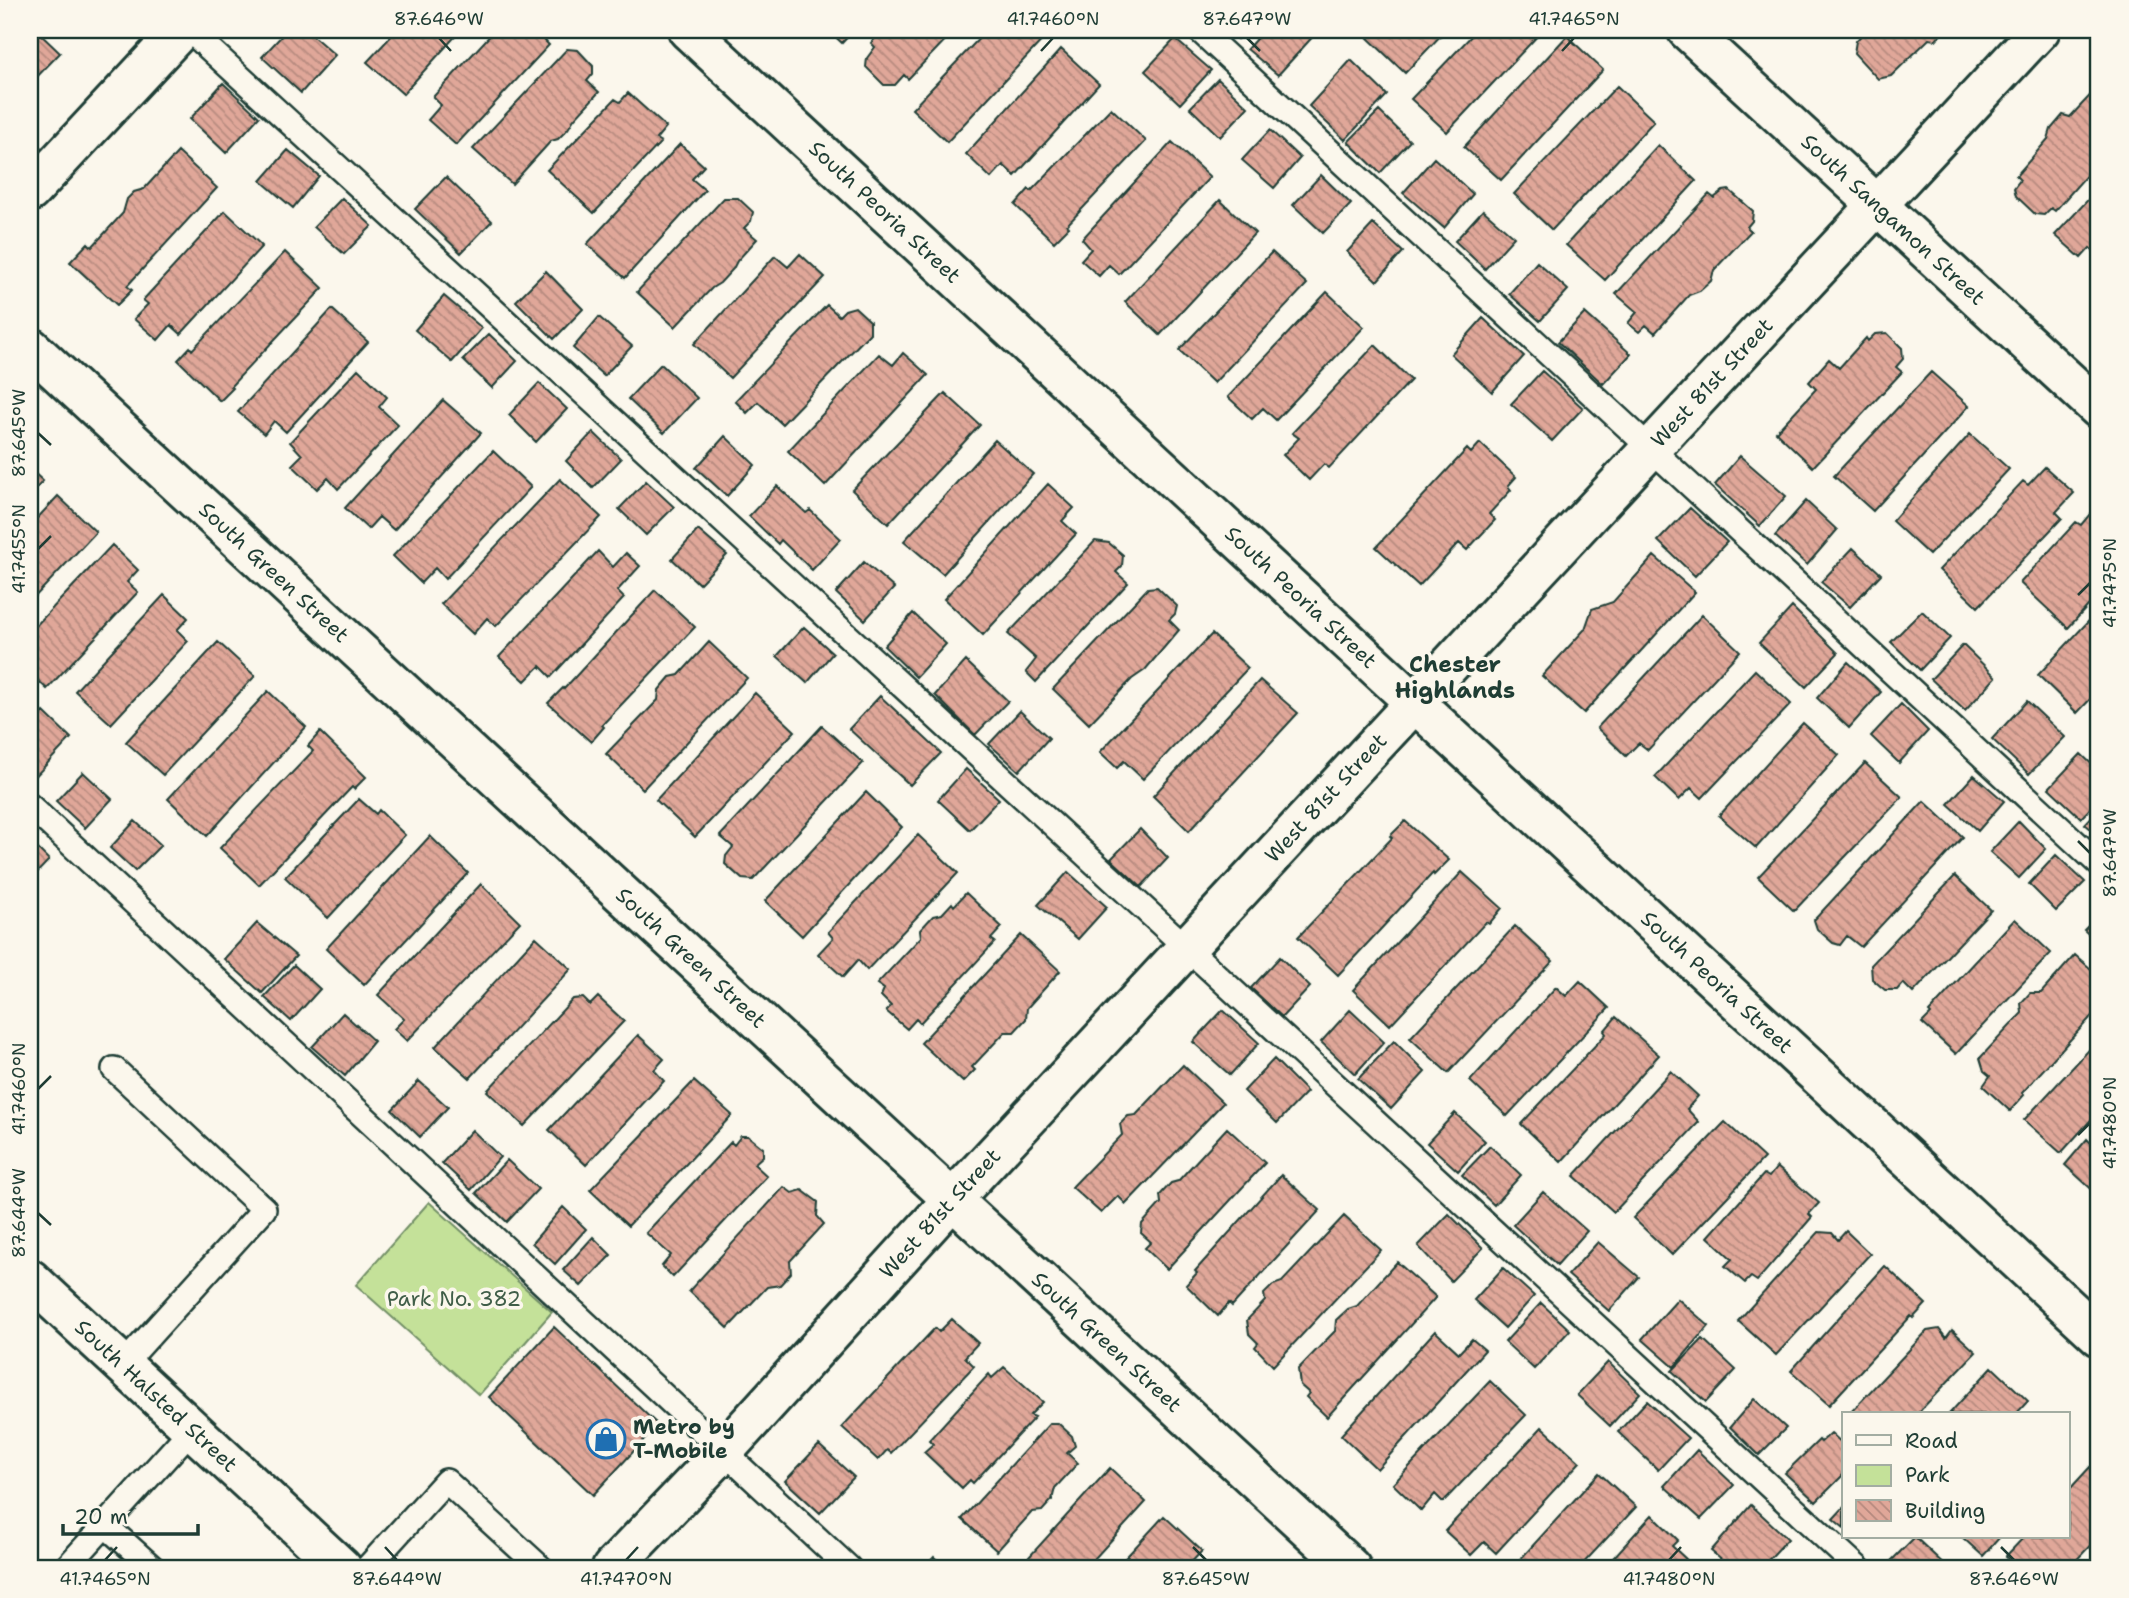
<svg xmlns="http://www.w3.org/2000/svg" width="2129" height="1598" font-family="'Shantell Sans',sans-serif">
  <defs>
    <pattern id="building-back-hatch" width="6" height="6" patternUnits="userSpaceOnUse" patternTransform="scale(1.75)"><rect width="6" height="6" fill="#e0a799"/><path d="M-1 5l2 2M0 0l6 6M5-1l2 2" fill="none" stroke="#b5897e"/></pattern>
  </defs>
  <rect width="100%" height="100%" fill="#fbf7ec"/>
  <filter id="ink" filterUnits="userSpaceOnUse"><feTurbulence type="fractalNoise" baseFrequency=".0143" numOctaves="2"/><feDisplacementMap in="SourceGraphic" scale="14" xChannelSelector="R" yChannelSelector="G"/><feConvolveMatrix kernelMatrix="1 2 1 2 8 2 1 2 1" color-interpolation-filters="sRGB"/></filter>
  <g filter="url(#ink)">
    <path fill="#c4e199" stroke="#728f66" stroke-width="2" d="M429 1202 552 1312 479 1395 356 1285Z"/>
    <path fill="url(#building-back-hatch)" stroke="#1f3d34" stroke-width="2" d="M30 30H36L60 53 30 84Z
      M287 30H306L335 55 301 93 262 57Z
      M397 30H461L403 94 367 62Z
      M495 30H556L545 41 549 45 456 145 428 120 441 105 433 97Z
      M828 30H854L842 43Z
      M882 30H955L908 79 904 75 895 85H884L866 67 867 58 875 47 871 43Z
      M987 30H1042L1047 35 947 142 912 109Z
      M1226 30H1245L1237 39Z
      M1264 30H1315L1317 32 1278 75 1247 49Z
      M1376 30H1446L1405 73 1368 38Z
      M1477 30H1543L1447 132 1411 99Z
      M1866 30H1945L1936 40 1929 39 1891 76 1878 79 1854 53 1856 41Z
      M1567 36 1603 70 1501 180 1464 147Z
      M1175 39 1211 70 1180 104 1145 71Z
      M567 49 578 50 593 66V74L587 81 599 92 574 119 568 129 558 139 551 141 512 184 473 149Z
      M1061 49 1099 84 1015 176 1003 165 991 178 966 154Z
      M1351 60 1387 95 1345 140 1309 106Z
      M1218 79 1248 107 1220 137 1190 108Z
      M223 83 259 117 226 153 190 119Z
      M1617 86 1654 121 1552 230 1514 194Z
      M2099 86V161L2055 211 2051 208 2044 215 2035 214 2016 196 2014 188 2020 180 2016 176 2048 139 2051 129 2063 115 2070 117Z
      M628 93 666 127 656 139 661 142 594 213 547 170 615 99 620 102Z
      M1111 108 1146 141 1067 225 1069 227 1054 242 1015 205 1029 189 1031 191Z
      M1379 111 1410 141 1380 173 1348 142Z
      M1270 130 1300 158 1274 188 1242 160Z
      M1172 142 1210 177 1119 274 1109 265 1099 276 1081 260 1091 249 1082 239Z
      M680 144 704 166 692 179 705 190 625 278 587 244Z
      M1658 145 1696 181 1605 280 1566 245Z
      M288 150 319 176 293 208 261 181Z
      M178 152 217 188 127 286 132 290 117 305 70 262 88 243 92 247 123 213 127 199 134 192 144 189Z
      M1434 158 1473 194 1444 228 1403 193Z
      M1321 175 1351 204 1323 233 1293 205Z
      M446 177 492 221 461 253 415 209Z
      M2099 188V256L2090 248 2081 258 2055 235Z
      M1729 190 1753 211 1752 221 1747 227 1751 231 1714 270 1711 281 1700 291 1689 295 1655 333 1646 325 1639 332 1628 323 1637 312 1616 294 1709 194 1714 198 1723 191Z
      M342 198 372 226 344 254 314 227Z
      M724 198H738L753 212 751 221 744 228 757 239 737 261 733 269 720 283 712 288 675 327 637 292Z
      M1220 200 1255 233 1160 335 1125 302Z
      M1483 210 1514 237 1485 269 1455 241Z
      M225 211 262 246 181 334 171 325 158 340 134 319 148 304 143 300Z
      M1373 224 1403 252 1377 281 1347 252Z
      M285 252 323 288 231 386 233 388 220 401 178 360 190 347 192 350Z
      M1272 252 1307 284 1214 383 1179 350Z
      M800 254 825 277 730 378 694 344 775 256 788 267Z
      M1537 262 1568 290 1540 321 1509 294Z
      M546 271 583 309 554 339 516 301Z
      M1327 292 1364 327 1276 420 1263 408 1252 419 1228 397Z
      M444 296 482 328 452 362 415 330Z
      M827 305 839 316 845 310 855 307 870 321V333L782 424 758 402 747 413 735 401Z
      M332 309 368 342 286 432 274 421 264 434 238 412Z
      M1585 313 1631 354 1603 384 1558 342Z
      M599 317 632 346 604 376 573 348Z
      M1483 318 1524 356 1492 392 1451 354Z
      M1887 333 1902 348 1903 359 1896 367 1902 372 1813 467 1776 432 1816 389 1809 382 1829 359 1839 368 1866 338 1868 341 1875 334Z
      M489 334 517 361 492 388 463 360Z
      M1375 345 1411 380 1329 468 1324 464 1309 480 1283 455 1299 438 1292 433Z
      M903 353 928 375 825 486 788 451 879 354 893 365Z
      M661 364 697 398 664 433 628 399Z
      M358 369 387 397 379 407 398 425 338 489 328 478 317 489 292 465 302 455 290 442Z
      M1542 371 1583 408 1552 441 1511 404Z
      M1931 372 1969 406 1873 511 1834 476Z
      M539 383 567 409 536 442 509 415Z
      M945 393 980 425 888 524 852 490Z
      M443 400 481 433 394 530 379 517 368 529 345 508Z
      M593 432 621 459 593 488 566 461Z
      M1970 434 2009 469 1929 555 1892 521Z
      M725 436 755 465 727 496 696 468Z
      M995 440 1033 474 943 574 904 541Z
      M1480 443 1516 477 1508 486 1511 490 1489 514 1495 520 1467 550 1459 543 1419 586 1376 547 1467 449 1471 453Z
      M493 451 531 487 445 579 435 568 421 583 393 556Z
      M1740 456 1786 496 1760 526 1715 485Z
      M2045 467 2074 493 2056 512 2062 518 1978 607 1939 570 2023 481 2028 485Z
      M30 469 43 481 30 495Z
      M560 479 601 517 496 626 487 618 473 634 441 604Z
      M646 481 674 507 646 535 619 509Z
      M1048 484 1074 508 1062 521 1076 534 983 635 944 599Z
      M777 486 806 513 810 510 841 539 812 570 781 540 778 544 749 516Z
      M58 496 96 532 30 602V526Z
      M1806 501 1837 530 1807 565 1775 536Z
      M1690 508 1727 542 1695 576 1658 541Z
      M2090 514 2099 522V594L2068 628 2020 583 2076 522 2081 525Z
      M698 530 727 555 699 584 672 559Z
      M1095 541 1109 543 1123 555 1122 566 1116 572 1128 583 1036 682 1026 672 1036 659 1008 634Z
      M112 545 138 570 127 582 138 592 47 689 30 673V632Z
      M1853 548 1881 574 1850 607 1821 582Z
      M598 551 613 567 626 553 640 566 617 591 624 598 551 677 540 666 525 681 499 657Z
      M1654 556 1695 592 1584 713 1542 676 1585 629 1592 609 1613 602Z
      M864 562 894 588 865 620 836 593Z
      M1157 587 1177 606 1175 614 1169 620 1179 630 1145 670 1132 679 1089 724 1053 689 1148 588Z
      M655 590 695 627 602 725 604 727 591 742 548 703 563 688 564 689Z
      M164 595 188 618 177 630 188 641 111 724 75 691Z
      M1792 607 1838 653 1806 687 1759 643Z
      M2099 610V690L2077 713 2038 675Z
      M1922 611 1950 638 1920 670 1891 642Z
      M913 613 946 644 916 677 884 646Z
      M1702 615 1740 651 1648 750 1639 743 1626 756 1597 728Z
      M804 627 833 653 807 683 777 656Z
      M1212 634 1248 668 1143 779 1124 761 1117 768 1100 752Z
      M218 642 255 676 163 775 126 742Z
      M709 642 747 678 643 789 606 754 658 700 659 690 670 677 679 675Z
      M1963 645 1996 677 1965 711 1931 679Z
      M966 661 1008 701 975 735 935 695Z
      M1848 662 1881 692 1849 728 1817 698Z
      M1755 670 1791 704 1702 798 1691 788 1679 800 1655 777Z
      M1260 680 1298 713 1189 831 1153 796Z
      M268 691 306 727 207 836 168 799Z
      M755 693 795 731 695 837 656 800Z
      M880 696 941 753 910 785 849 729Z
      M2027 701 2065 737 2029 774 1992 739Z
      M1901 704 1928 731 1899 763 1871 736Z
      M1020 711 1049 738 1019 771 989 744Z
      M44 712 71 738 31 781 30 726Z
      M1803 723 1839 755 1756 848 1719 816Z
      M822 726 863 763 753 880 742 879 725 864 726 856 733 847 720 836Z
      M320 732 366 777 354 789 352 787 259 885 220 848 313 751 308 746Z
      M2081 754 2099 771V799L2081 818 2049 788Z
      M1865 763 1902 797 1794 911 1758 877Z
      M966 769 999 799 970 830 938 800Z
      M83 772 112 799 85 828 56 801Z
      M1974 775 2004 801 1978 831 1948 804Z
      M866 792 902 827 802 936 765 901Z
      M359 799 376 814 379 810 405 835 328 918 285 877Z
      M1924 801 1963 837 1861 947 1847 936 1840 945 1833 943 1817 929 1814 920Z
      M2099 809V836L2085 824Z
      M135 821 161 845 135 871 110 848Z
      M1405 821 1449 860 1434 875 1433 873 1338 975 1298 937 1392 838 1390 836Z
      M2019 821 2046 849 2019 878 1990 852Z
      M1140 829 1168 858 1141 887 1111 859Z
      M918 835 958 873 867 970 858 960 843 977 818 954 833 938 828 932Z
      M430 836 468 873 364 985 326 949Z
      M30 841 49 860 30 880Z
      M2056 855 2085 882 2056 911 2029 884Z
      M1068 872 1107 907 1078 939 1038 905Z
      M1462 872 1502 908 1489 924 1486 922 1390 1025 1353 990Z
      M1955 876 1991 910 1913 993 1903 983 1897 990H1885L1872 979 1871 965Z
      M481 884 520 922 407 1041 394 1029 404 1019 378 995Z
      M966 893 1002 927 991 939 995 942 920 1023 916 1019 907 1029 886 1011 891 1006 881 996 884 989 877 984 921 937 920 930 933 916 942 914 952 903 954 906Z
      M2099 915V944L2084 930Z
      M2015 919 2051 953 1956 1054 1922 1023 1931 1014 1929 1012Z
      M257 923 296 956 262 993 224 959Z
      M1515 926 1553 961 1448 1073 1410 1038Z
      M1021 935 1060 971 1027 1008 1026 1019 1014 1032H1005L972 1067 975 1070 963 1082 921 1043Z
      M536 937 571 969 470 1078 435 1047Z
      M2075 955 2099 976V1008L2022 1093 2024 1095 2010 1111 1983 1086 1990 1076 1984 1071 1980 1058 2022 1013 2021 1003 2030 993H2041Z
      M1280 957 1310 987 1282 1017 1251 988Z
      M294 965 320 989 291 1021 264 997Z
      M1580 981 1609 1008 1507 1116 1470 1081 1556 987 1566 996Z
      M598 997 624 1021 524 1126 487 1091 573 999 583 998 590 1005Z
      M1223 1010 1259 1043 1230 1075 1193 1042Z
      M1350 1010 1384 1042 1355 1074 1321 1042Z
      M343 1013 374 1041 345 1076 312 1047Z
      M1616 1017 1659 1055 1561 1162 1521 1124 1606 1034 1604 1031Z
      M638 1035 664 1059 654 1070 664 1081 586 1165 549 1130Z
      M2099 1039V1111L2061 1153 2024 1120Z
      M1394 1041 1425 1072 1391 1109 1358 1079Z
      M1274 1059 1307 1092 1277 1123 1244 1091Z
      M1183 1065 1223 1103 1126 1204 1118 1196 1101 1213 1072 1187 1122 1135 1120 1124 1128 1116 1136 1115Z
      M1671 1071 1698 1096 1687 1109 1699 1122 1614 1212 1574 1176Z
      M419 1081 448 1107 420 1137 392 1110Z
      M694 1081 732 1115 628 1226 590 1190Z
      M1455 1113 1485 1141 1458 1171 1427 1143Z
      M1725 1122 1764 1158 1672 1255 1633 1218Z
      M1227 1128 1265 1163 1167 1269 1145 1248 1151 1242 1141 1233 1142 1224 1161 1203 1160 1195 1171 1183 1178 1181Z
      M472 1130 500 1157 471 1190 442 1163Z
      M741 1136H748L763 1148V1156L754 1164 767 1176 673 1277 662 1266 671 1255 646 1233 731 1142 734 1145Z
      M2099 1136V1196L2065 1165 2087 1139 2092 1144Z
      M1490 1146 1521 1175 1494 1205 1462 1175Z
      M507 1160 538 1189 507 1222 476 1193Z
      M1777 1167 1819 1203 1809 1214 1812 1217 1757 1281 1751 1277 1745 1283 1725 1266 1732 1259 1708 1237 1764 1174 1769 1177Z
      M1281 1175 1320 1210 1232 1306 1229 1303 1218 1316 1186 1285 1197 1273 1195 1271Z
      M784 1187 792 1193 802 1190 818 1202 817 1216 824 1224 790 1261 791 1273 780 1285 767 1287 728 1328 689 1291Z
      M1543 1192 1587 1231 1557 1265 1513 1225Z
      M563 1207 586 1229 555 1264 532 1243Z
      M1449 1214 1483 1248 1451 1281 1418 1246Z
      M1344 1216 1381 1250 1273 1366 1255 1347 1258 1343 1249 1334 1247 1320 1265 1301 1264 1294 1273 1285 1282 1282Z
      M1846 1231 1870 1254 1776 1355 1738 1321 1819 1232 1832 1233 1838 1240Z
      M593 1237 611 1255 581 1286 563 1270Z
      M1598 1242 1639 1277 1609 1311 1568 1275Z
      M1397 1262 1436 1297 1327 1417 1306 1397 1309 1393 1300 1385 1298 1369 1335 1331 1336 1320 1348 1309 1357 1306Z
      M1885 1266 1926 1304 1913 1318 1911 1316 1829 1405 1791 1371Z
      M1503 1268 1534 1296 1505 1328 1474 1300Z
      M1678 1299 1709 1326 1674 1367 1642 1339Z
      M1541 1303 1570 1330 1534 1369 1505 1342Z
      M952 1319 978 1343 965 1357 974 1366 891 1453 887 1450 878 1460 842 1427 935 1328 939 1332Z
      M554 1327 658 1425 593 1495 489 1397Z
      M1939 1329 1946 1338 1952 1330 1976 1352 1917 1414H1849L1927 1331Z
      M1435 1331 1459 1353 1472 1339 1485 1350 1377 1469 1341 1435Z
      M1703 1339 1736 1370 1706 1402 1672 1371Z
      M1608 1362 1640 1393 1610 1426 1577 1395Z
      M1004 1367 1043 1402 1030 1415 1035 1417 973 1483 970 1480 962 1488 924 1452 933 1444 929 1440 989 1374 992 1378Z
      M1992 1367 2028 1401 2016 1414H1949Z
      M1490 1381 1526 1415 1443 1502 1435 1494 1421 1511 1393 1484Z
      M1754 1399 1786 1428 1759 1455 1730 1427Z
      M1647 1401 1688 1438 1658 1470 1618 1432Z
      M1050 1423H1058L1072 1436 1075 1446 1067 1453 1078 1463 1055 1488 1052 1500 1042 1511 1032 1512 997 1551 962 1519Z
      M1542 1427 1580 1462 1496 1553 1484 1542 1471 1555 1445 1531Z
      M1831 1433 1844 1445V1474L1816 1502 1785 1473 1819 1440 1821 1442Z
      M819 1445 854 1477 820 1513 785 1481Z
      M1697 1450 1734 1485 1701 1519 1664 1486Z
      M2090 1467 2099 1476V1536L2069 1568H2019L2006 1556 2024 1537H2068V1491Z
      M1110 1468 1146 1502 1086 1568H1019Z
      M1599 1473 1636 1507 1579 1568H1515V1565Z
      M1751 1505 1788 1539 1761 1568H1731L1711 1551Z
      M1844 1507V1528L1833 1519Z
      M1652 1515 1678 1540 1672 1546 1686 1559 1677 1568H1604Z
      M1164 1516 1202 1551 1186 1568H1116Z
      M1915 1537 1948 1568H1888L1886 1566Z
      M1962 1537H2000L1983 1556Z
      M934 1557 946 1568H924Z"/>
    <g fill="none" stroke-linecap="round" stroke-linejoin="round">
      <defs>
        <path id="lane" d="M189 30 1187 948 1858 1568
          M1199 30 2099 864
          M30 806 849 1568
          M114 1069 264 1209 123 1365
          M105 1525 153 1568
          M66 1568 192 1429
          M367 1568 446 1481 541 1568"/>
        <g id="street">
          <path id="s1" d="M688 30 2099 1336"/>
          <path id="s2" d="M1687 30 2099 409"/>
          <path d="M30 192 181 30"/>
          <path id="s3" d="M30 347 1351 1568"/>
          <path id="s4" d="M612 1568 724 1451 952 1200 2040 30"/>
        </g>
        <g id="secondary">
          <path id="s5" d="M30 1279 342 1568"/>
        </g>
      </defs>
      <use href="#lane" stroke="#1f3d34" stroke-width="28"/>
      <use href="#street" stroke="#1f3d34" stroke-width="44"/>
      <use href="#secondary" stroke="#1f3d34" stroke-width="44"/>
      <use href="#lane" stroke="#fbf7ec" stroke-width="23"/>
      <use href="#street" stroke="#fbf7ec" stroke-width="38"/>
      <use href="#secondary" stroke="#fbf7ec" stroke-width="38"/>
    </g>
  </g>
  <path fill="none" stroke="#1f3d34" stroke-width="2.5" d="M439 38 451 51M1247 38 1260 51M1041 51 1053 38M1562 51 1574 38M38 433 51 445M38 549 51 536M2078 595 2090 583M2078 841 2090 853M38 1089 51 1076M2078 1135 2090 1123M38 1213 51 1225M385 1547 397 1560M1193 1547 1206 1560M2001 1547 2014 1560M105 1560 117 1547M626 1560 638 1547M1669 1560 1681 1547"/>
  <defs>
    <symbol id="shop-ring" viewBox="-11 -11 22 22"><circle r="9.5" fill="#fbf7ec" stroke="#1f6fb2" stroke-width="1.5"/><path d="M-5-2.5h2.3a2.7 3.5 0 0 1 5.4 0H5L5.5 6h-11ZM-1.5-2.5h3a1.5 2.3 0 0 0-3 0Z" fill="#1f6fb2"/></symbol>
  </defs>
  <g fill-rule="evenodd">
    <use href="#shop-ring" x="584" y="1417" width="44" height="44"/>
  </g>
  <g text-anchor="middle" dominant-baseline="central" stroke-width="7" stroke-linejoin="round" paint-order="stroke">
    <g font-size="21" fill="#1f3d34" stroke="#fbf7ec">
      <text stroke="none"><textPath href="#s1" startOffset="268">South Peoria Street</textPath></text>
      <text stroke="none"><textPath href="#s2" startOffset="280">South Sangamon Street</textPath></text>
      <text stroke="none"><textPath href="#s4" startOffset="1617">West 81st Street</textPath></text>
      <text stroke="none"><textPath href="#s3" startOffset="332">South Green Street</textPath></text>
      <text stroke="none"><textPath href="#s1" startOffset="835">South Peoria Street</textPath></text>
      <text stroke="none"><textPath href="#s4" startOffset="1050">West 81st Street</textPath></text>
      <text stroke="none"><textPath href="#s3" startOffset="900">South Green Street</textPath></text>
      <text stroke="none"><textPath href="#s1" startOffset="1402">South Peoria Street</textPath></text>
      <text stroke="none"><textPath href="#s4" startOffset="483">West 81st Street</textPath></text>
      <text stroke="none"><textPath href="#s3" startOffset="1466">South Green Street</textPath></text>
      <text stroke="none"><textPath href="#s5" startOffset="172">South Halsted Street</textPath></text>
    </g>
    <g font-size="21" fill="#405e48" stroke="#fbf7ec">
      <text x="454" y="1299">Park No. 382</text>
    </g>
    <g font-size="21" font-weight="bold" fill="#1f3d34" stroke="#fbf7ec" text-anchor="start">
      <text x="633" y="1427">Metro by<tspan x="633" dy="24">T-Mobile</tspan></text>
    </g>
    <g font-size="23" font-weight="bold" fill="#1f3d34" stroke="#fbf7ec">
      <text x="1455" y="664">Chester<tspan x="1455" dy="26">Highlands</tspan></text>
    </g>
  </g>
  <rect width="2129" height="1598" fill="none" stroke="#fbf7ec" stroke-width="77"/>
  <rect x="1842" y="1412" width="228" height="126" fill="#fbf7ec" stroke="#a3ada2" stroke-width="2"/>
  <rect x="1856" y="1435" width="35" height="10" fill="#fbf7ec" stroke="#a3ada2" stroke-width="2"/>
  <text x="1905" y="1448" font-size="21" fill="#1f3d34">Road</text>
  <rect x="1856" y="1465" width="35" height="21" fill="#c4e199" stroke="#a3ada2" stroke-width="2"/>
  <text x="1905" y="1482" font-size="21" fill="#1f3d34">Park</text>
  <rect x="1856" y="1500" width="35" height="21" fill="url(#building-back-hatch)" stroke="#a3ada2" stroke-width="2"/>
  <text x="1905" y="1518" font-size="21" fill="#1f3d34">Building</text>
  <path d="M63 1524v10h135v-10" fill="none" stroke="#1f3d34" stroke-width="3.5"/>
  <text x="74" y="1524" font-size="21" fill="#1f3d34" stroke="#fbf7ec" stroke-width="5" paint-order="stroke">20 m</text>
  <rect x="38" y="38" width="2052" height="1522" fill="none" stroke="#1f3d34" stroke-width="2.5"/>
  <g font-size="18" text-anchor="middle" fill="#1f3d34">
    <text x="439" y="25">87.646°W</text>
    <text x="1053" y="25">41.7460°N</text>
    <text x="1247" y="25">87.647°W</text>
    <text x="1574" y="25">41.7465°N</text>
    <text transform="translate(19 433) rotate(-90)" y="6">87.645°W</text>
    <text transform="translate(19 549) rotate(-90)" y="6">41.7455°N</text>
    <text transform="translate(2110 583) rotate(-90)" y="6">41.7475°N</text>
    <text transform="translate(2110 853) rotate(-90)" y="6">87.647°W</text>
    <text transform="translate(19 1089) rotate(-90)" y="6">41.7460°N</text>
    <text transform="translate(2110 1123) rotate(-90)" y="6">41.7480°N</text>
    <text transform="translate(19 1213) rotate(-90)" y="6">87.644°W</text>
    <text x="105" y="1585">41.7465°N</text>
    <text x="397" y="1585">87.644°W</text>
    <text x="626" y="1585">41.7470°N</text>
    <text x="1206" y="1585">87.645°W</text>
    <text x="1669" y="1585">41.7480°N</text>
    <text x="2014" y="1585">87.646°W</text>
  </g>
</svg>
